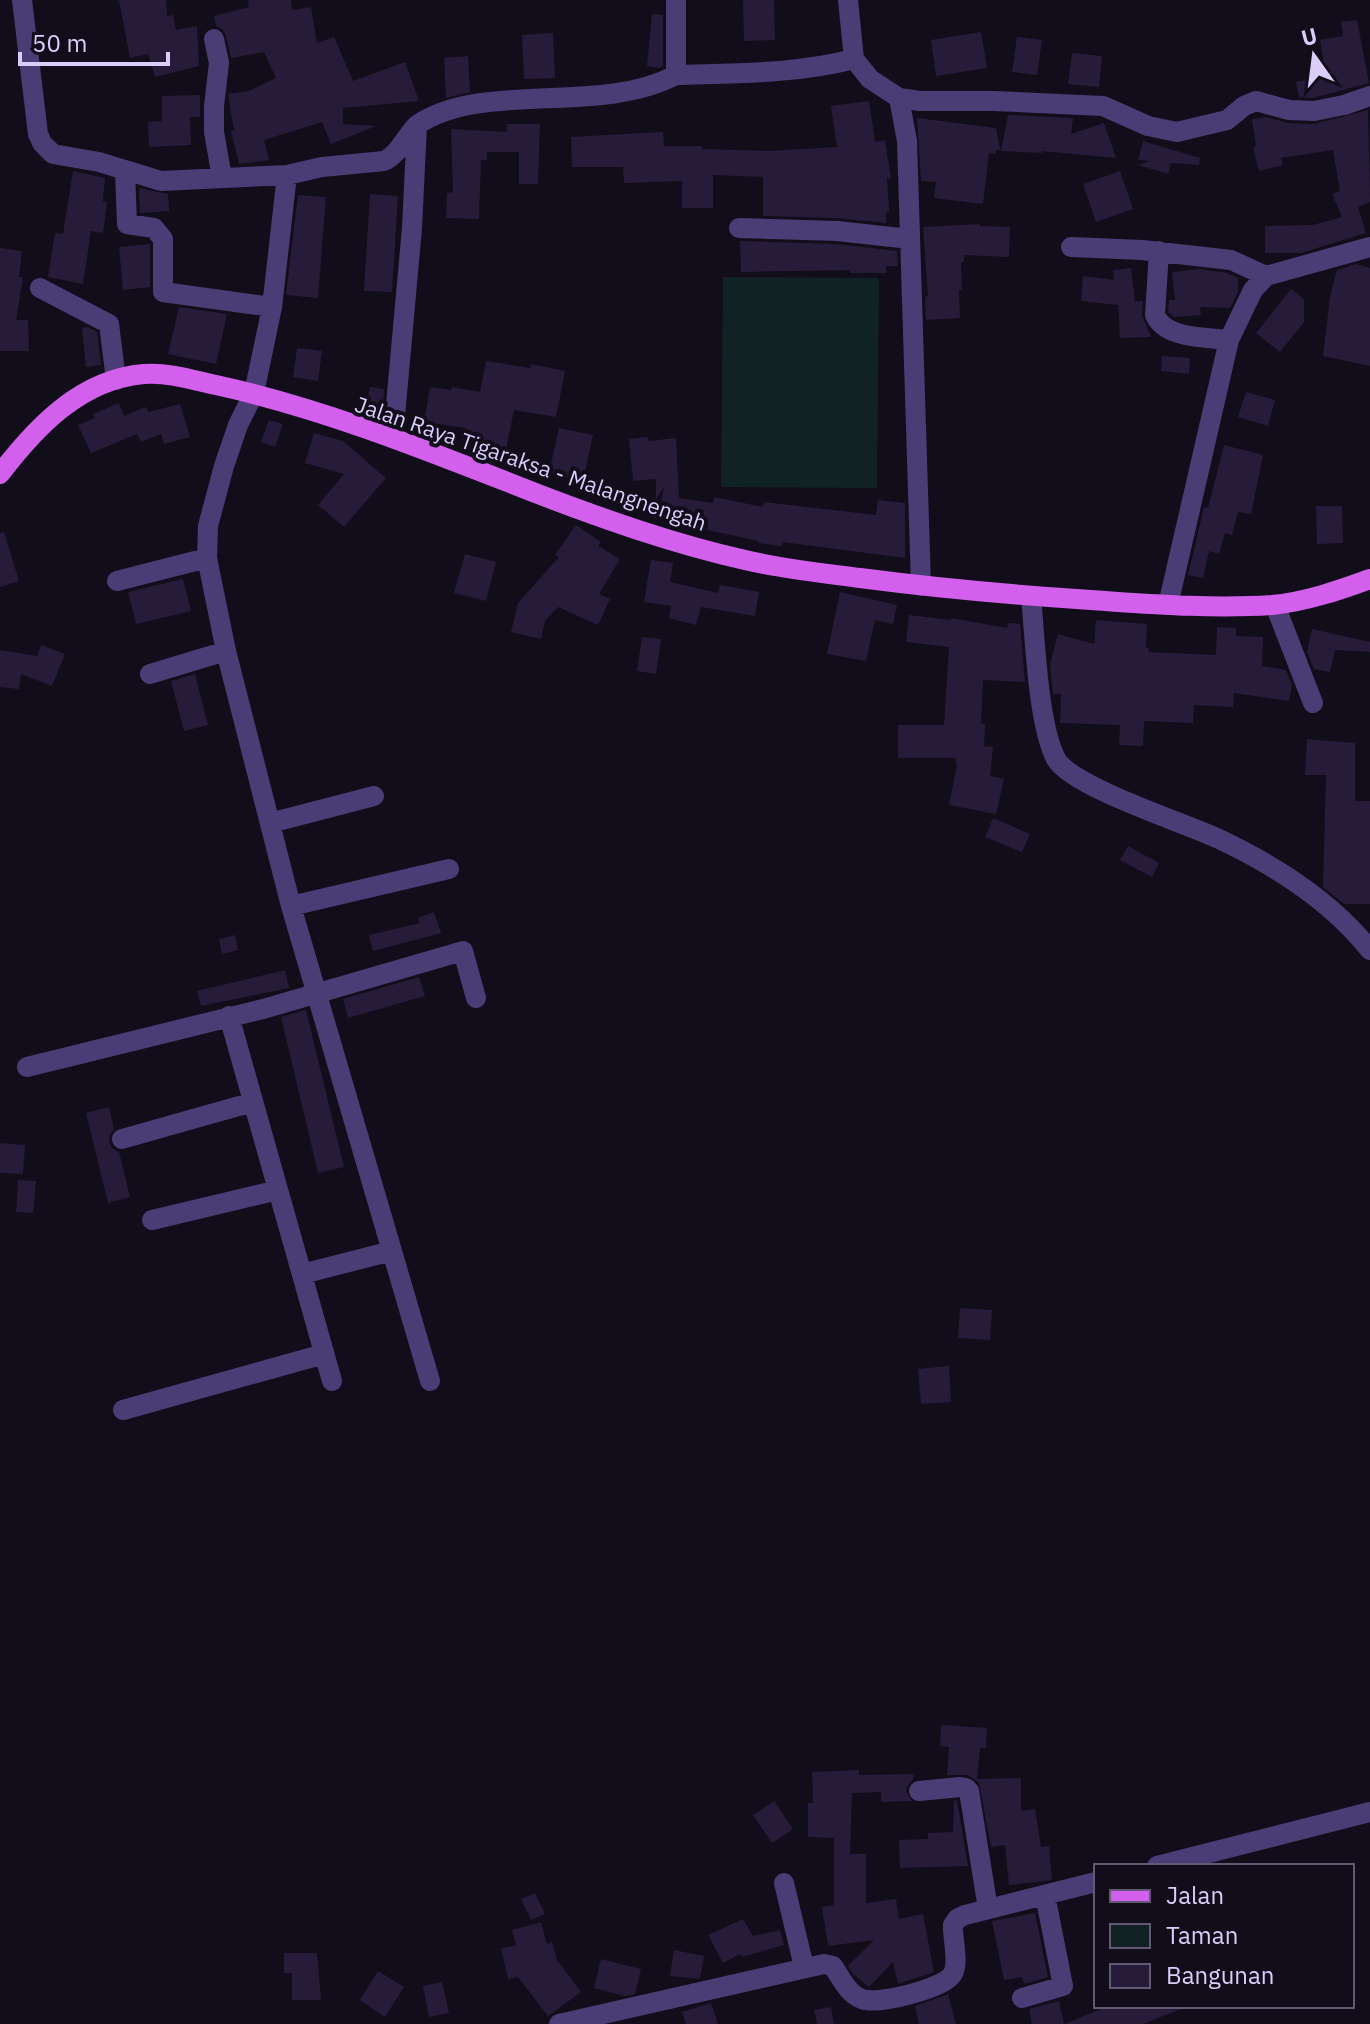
<svg xmlns="http://www.w3.org/2000/svg" width="1370" height="2024" font-family="'IBM Plex Sans',sans-serif">
  <rect width="100%" height="100%" fill="#120d1b"/>
  <path fill="#112224" d="M723 277 879 278 877 488 721 487Z"/>
  <path fill="#271b3a" d="M119 0H166L167 16 173 15 176 30 197 26 199 66 155 77 148 54 130 58Z
    M248 0H291L292 10 311 7 317 43 334 37 353 81 405 62 419 101 343 108V124L376 126 331 144 322 122 264 140 269 160 239 164 231 131 234 130 228 94 249 91 276 78 264 52 231 58 226 36 223 30 216 26 214 16 249 7Z
    M743 0H774L775 40 744 41Z
    M652 14 663 15V66L660 68 647 66Z
    M1357 20 1369 83 1313 98 1299 97 1296 82 1326 76 1320 40 1343 36 1341 22Z
    M981 32 987 68 936 76 931 40Z
    M553 33 555 78 524 79 522 35Z
    M1017 37 1042 40 1037 75 1012 72Z
    M1072 53 1102 56 1099 87 1068 84Z
    M468 56 470 92 446 98 444 58Z
    M200 95V117H190L191 145 149 147 148 122 162 121V96Z
    M869 101 875 142 885 140 891 179 887 178 889 211 886 212V223L837 218 763 216V177L713 175V208H682V181L624 183 623 167H572L571 137 663 132 664 146H702V149L771 151 837 147 831 106Z
    M1368 110 1370 202 1358 207 1366 233 1301 253H1265V226L1313 225 1342 217 1332 194 1340 191 1333 150 1281 158 1283 165 1259 171 1253 147 1256 146 1252 119 1266 117 1288 123 1314 124Z
    M1008 115 1073 118 1071 134 1104 123 1116 158 1042 151V153L1001 151Z
    M917 118 996 128 1000 150H996V154L989 153 983 204 934 198 936 182 921 181Z
    M507 124H540L538 184H519V152H487V160H481L479 219 446 218 447 193 453 192 451 129 507 132Z
    M1143 141 1200 158 1199 165 1171 163 1168 174 1138 165 1150 161 1138 160Z
    M73 171 105 178 103 202H107L103 233 91 231 83 284 48 277 55 233 63 234Z
    M1120 171 1133 209 1096 222 1083 184Z
    M139 188 168 194 169 211 140 213Z
    M370 194 398 196 392 292 364 291Z
    M298 195 326 197 318 298 286 295Z
    M980 224V226L1010 227 1009 257 964 255V262H961L962 290H959L960 318 926 320 925 297 928 296 923 227Z
    M740 241 836 244 897 251 898 266H886V273H850V270L741 272Z
    M150 244V287L123 290 119 247Z
    M0 248 22 251 19 277H23L16 320H28L29 351H0Z
    M1356 264 1370 268V366L1323 356 1330 297 1337 270Z
    M1131 268 1135 302 1143 301 1142 315 1151 337 1120 338 1118 305 1081 301 1083 276 1114 280 1113 270Z
    M1199 269 1227 273 1238 278V292L1230 308 1200 307 1201 315 1174 317 1168 312 1169 300H1175L1172 272Z
    M1291 289 1304 299V322L1280 352 1256 333Z
    M179 307 227 314 216 364 168 354Z
    M87 327 97 332 101 365 86 367 82 328Z
    M297 348 322 351 318 381 293 377Z
    M1162 356 1190 358 1189 374 1161 371Z
    M486 361 530 368 531 364 565 371 556 417 514 410 506 449 462 440 465 428 424 422 430 387 451 390 452 387 480 392Z
    M370 387 384 389 383 410 366 407Z
    M1246 392 1275 400 1268 426 1238 417Z
    M119 403 124 416 146 407 149 412 180 404 190 437 164 444 161 434 141 442 137 434 91 453 78 425 95 418 93 414Z
    M269 420 283 424 275 447 261 442Z
    M559 428 593 435 583 480 549 473Z
    M314 433 343 441 386 478 344 527 318 505 344 474 305 463Z
    M648 437 649 441 676 438 679 498 713 503 714 497 763 507 764 502 876 515 878 500 905 503V558L783 542 782 546 758 543 759 541 707 530 708 525 683 520V518L659 517 664 486 656 500V479L633 481 629 439Z
    M1224 445 1263 455 1251 514 1238 512 1232 535 1225 533 1219 554 1209 551 1203 578 1188 575 1204 507 1208 508Z
    M1316 506H1342L1343 543 1317 544Z
    M576 525 601 542 598 546 620 559 599 594 610 599 598 625 558 607 545 621 541 639 511 632 518 603 559 557 555 555Z
    M4 532 19 581 0 587V533Z
    M465 554 496 562 486 601 454 593Z
    M651 560 673 563 670 582 718 593 720 585 759 592 755 616 701 607 696 625 669 618 671 606 644 602Z
    M183 579 191 611 136 624 128 592Z
    M840 592 897 605 893 624 875 620 866 661 827 654Z
    M909 615 951 620V618L1007 628 1008 623 1020 624 1025 682 983 680 981 724H985L984 746 993 747 990 776 1004 779 996 814 949 805 957 765 955 758H898V725H944L949 647 906 642Z
    M1096 620 1147 624 1146 648H1149L1148 652 1216 655 1217 627 1236 628V636L1263 637 1262 666 1286 670 1292 685 1289 701 1234 693 1233 707 1194 705 1193 723 1144 721 1143 746 1119 745 1120 725 1060 723 1061 694H1053L1050 664 1058 634 1094 644Z
    M1312 629 1370 642V652L1335 650 1330 672 1314 669 1307 652Z
    M642 637 661 639 656 674 637 671Z
    M41 645 65 654 52 686 21 674 19 689 0 687V650L37 656Z
    M195 674 208 725 184 731 171 681Z
    M1307 739 1355 743V801H1370V904H1344L1323 887 1326 775H1305Z
    M993 818 1030 834 1022 852 985 837Z
    M1128 846 1159 863 1152 877 1120 860Z
    M434 912 441 933 373 951 369 935 420 923 418 918Z
    M235 935 238 950 222 954 219 939Z
    M285 970 289 988 201 1006 197 991Z
    M419 977 425 996 348 1018 343 999Z
    M306 1010 344 1167 318 1173 281 1017Z
    M109 1107 114 1129 110 1135 109 1142 112 1148 119 1152 130 1197 108 1203 86 1113Z
    M0 1143 25 1145 23 1174 0 1173Z
    M18 1180 36 1181 33 1213 16 1212Z
    M960 1308 992 1310 990 1340 958 1338Z
    M949 1366 951 1402 921 1404 918 1369Z
    M941 1725 987 1728 986 1748H980L977 1779 1021 1778V1811L1035 1809 1041 1847 1049 1846 1052 1880 1009 1885 1005 1845 991 1847 979 1783 968 1775H947L949 1747 940 1746Z
    M859 1770V1775L913 1774V1780L908 1785 906 1791 912 1801 881 1802V1792L852 1793 850 1854H866V1903L896 1899 899 1919 923 1914 934 1972 898 1984 893 1962 869 1987 853 1974 848 1966 874 1940 828 1946 822 1907 834 1905V1838L808 1837V1803H813L812 1772Z
    M957 1800 968 1866 900 1868 899 1840 928 1839V1833L953 1832 954 1801Z
    M774 1801 793 1829 772 1843 753 1815Z
    M535 1893 545 1914 531 1920 521 1899Z
    M1035 1913 1048 1977 1024 1984 1022 1977 1004 1980 992 1921Z
    M743 1919 753 1936 780 1930 784 1945 742 1957 740 1954 723 1963 708 1935Z
    M541 1922 547 1944 552 1942 557 1960 581 1992 548 2016 518 1977 508 1979 501 1949 516 1945 512 1930Z
    M674 1950 704 1956 700 1979 670 1976Z
    M284 1953H317L321 2000H292V1973H284Z
    M601 1959 641 1969 635 1994 625 1996 594 1988Z
    M378 1971 404 1987 385 2017 360 2000Z
    M442 1982 449 2013 429 2017 423 1986Z
    M948 1994 956 2024H919L915 2006Z
    M1059 2001 1064 2024H1032L1029 2009Z
    M711 2003 718 2024H686L682 2012Z
    M1108 2006H1186V2007L1143 2024H1065Z
    M831 2007 834 2024H817L814 2010Z"/>
  <g fill="none" stroke-linecap="round" stroke-linejoin="round">
    <path stroke="#4a3d75" stroke-width="20" d="M22 0 38 134 42 143 53 154 99 162 161 181 287 175
      M848 0 854 59
      M214 39 219 63 214 106V132L222 178
      M676 75C735 73 796 74 854 59L870 79 899 98 920 101H994L1103 106 1148 126 1177 132 1227 120 1244 106 1256 101 1289 110 1314 111 1344 105 1370 96
      M899 98 907 141 921 586
      M417 125C405 137 399 154 384 161L322 167 287 175 272 307 254 393 238 425 224 466 208 526 207 558 226 651 291 906 430 1381
      M125 171 127 224 154 228 163 239V292L272 307
      M739 228 837 231 910 239
      M1071 247 1142 250 1231 260 1266 276
      M1159 251 1155 315C1165 339 1206 337 1229 340
      M40 288 109 324 116 380
      M393 438 412 228 417 125C484 80 598 116 676 75V0
      M117 581 207 558
      M1031 596C1035 638 1038 725 1056 759 1072 787 1185 823 1219 839 1274 865 1332 902 1370 950
      M1168 605 1229 340 1253 290 1266 276 1370 247
      M1275 605 1313 703
      M150 674 226 651
      M270 823 374 796
      M291 906 449 869
      M229 1016 332 1381
      M27 1067 263 1009 463 951 476 998
      M122 1139 253 1102
      M152 1220 278 1190
      M302 1274 392 1251
      M123 1410 324 1354
      M919 1791 960 1787 966 1788 969 1791 988 1909
      M1157 1866 1370 1812
      M784 1883 804 1967
      M1022 1998 1063 1986 1045 1895
      M559 2024 824 1964 833 1966C841 1978 848 1994 862 1999 878 2005 942 1989 952 1975 960 1964 952 1938 953 1925L957 1919 965 1915 1096 1882"/>
    <path stroke="#d260ed" stroke-width="20" d="M0 474C36 427 81 379 144 374 168 372 193 380 216 385 326 409 433 453 538 494 606 520 674 544 745 560 783 569 822 573 860 578 937 588 1014 595 1091 600 1151 604 1212 609 1272 605 1305 602 1340 590 1370 579"/>
  </g>
  <g text-anchor="middle" dominant-baseline="central" stroke-width="8" stroke-linejoin="round" paint-order="stroke">
    <g font-size="22" fill="#dacdf9" stroke="#120d1b">
      <text transform="translate(531 463) rotate(19)">Jalan Raya Tigaraksa - Malangnengah</text>
    </g>
  </g>
  <rect x="1094" y="1864" width="260" height="144" fill="#120d1b" stroke="#625a74" stroke-width="2"/>
  <rect x="1110" y="1890" width="40" height="12" fill="#d260ed" stroke="#625a74" stroke-width="2"/>
  <text x="1166" y="1904" font-size="24" fill="#dacdf9">Jalan</text>
  <rect x="1110" y="1924" width="40" height="24" fill="#112224" stroke="#625a74" stroke-width="2"/>
  <text x="1166" y="1944" font-size="24" fill="#dacdf9">Taman</text>
  <rect x="1110" y="1964" width="40" height="24" fill="#271b3a" stroke="#625a74" stroke-width="2"/>
  <text x="1166" y="1984" font-size="24" fill="#dacdf9">Bangunan</text>
  <g transform="translate(1314 56) rotate(346)" stroke="#120d1b" stroke-width="6" paint-order="stroke">
  <path d="M0-6L14 30L0 20L-14 30Z" fill="#dacdf9"/>
  <text y="-12" font-size="22" font-weight="bold" text-anchor="middle" fill="#dacdf9">U</text>
  </g>
  <path d="M20 52v12h148v-12" fill="none" stroke="#dacdf9" stroke-width="4"/>
  <text x="32" y="52" font-size="24" fill="#dacdf9" stroke="#120d1b" stroke-width="6" paint-order="stroke">50 m</text>
</svg>
